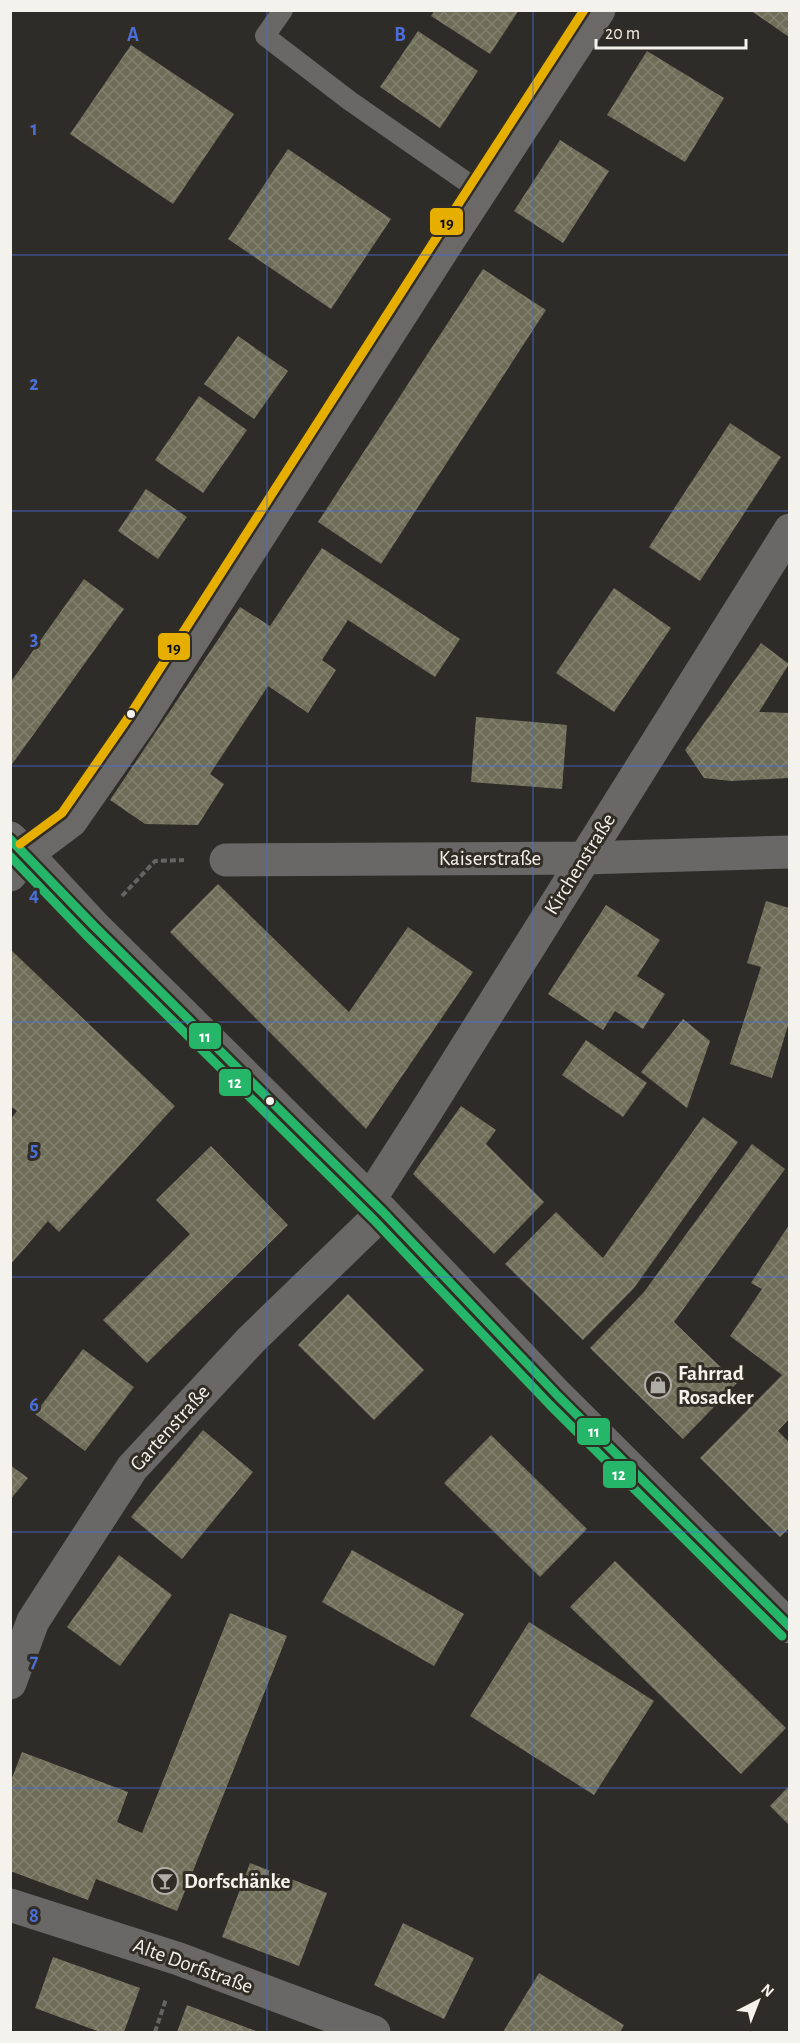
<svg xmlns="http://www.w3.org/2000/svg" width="800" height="2043" font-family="'Alegreya Sans',sans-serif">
  <defs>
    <pattern id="building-cross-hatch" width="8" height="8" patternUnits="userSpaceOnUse" patternTransform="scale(1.5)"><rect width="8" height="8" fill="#6e6d58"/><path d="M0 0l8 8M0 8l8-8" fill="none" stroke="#838270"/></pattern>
  </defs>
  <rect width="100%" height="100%" fill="#2e2c28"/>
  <path fill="url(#building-cross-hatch)" d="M435 10H519L490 54 431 16Z
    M750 10H789V37Z
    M418 31 478 71 440 128 380 87Z
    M131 45 234 114 173 204 70 134Z
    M647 51 724 98 685 162 607 115Z
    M560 140 609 171 563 243 514 211Z
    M288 149 391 219 331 309 228 239Z
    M483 269 546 310 381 564 318 522Z
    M238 336 288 371 254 419 204 384Z
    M199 396 247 430 203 493 155 460Z
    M730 423 781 457 700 581 649 547Z
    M146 489 187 517 158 559 118 531Z
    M322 548 460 639 435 677 348 620 322 660 336 670 308 713 268 686 210 774 224 784 198 825 145 824 110 800 240 607 270 626Z
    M84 579 124 609 10 767V683Z
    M614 588 671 628 614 712 556 673Z
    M761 643 789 664 759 712 789 713V778L731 781 704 778 685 750Z
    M476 717 567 725 562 789 471 782Z
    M218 884 349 1012 408 927 473 972 366 1129 170 932Z
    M766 901 789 908V1022L772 1078 730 1064 761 967 747 963Z
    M606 905 660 940 637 976 665 994 643 1029 615 1011 603 1030 548 994Z
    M10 949 175 1106 59 1232 48 1221 10 1265V1120L17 1111 10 1106Z
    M683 1019 710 1041 687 1108 641 1072Z
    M586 1040 647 1083 623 1117 562 1075Z
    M461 1106 496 1130 486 1144 544 1202 494 1254 413 1174Z
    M703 1117 738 1142 634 1288 583 1340 505 1264 556 1212 603 1258Z
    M752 1144 785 1169 674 1322 737 1383 683 1439 590 1348 644 1292Z
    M211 1146 288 1225 147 1363 103 1320 190 1234 156 1200Z
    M789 1225V1419L778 1431 789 1442V1528L780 1537 700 1458 782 1375 730 1336 762 1289 751 1283Z
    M348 1294 424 1370 374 1420 298 1345Z
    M83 1349 134 1387 85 1451 35 1414Z
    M203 1430 253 1472 182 1559 131 1517Z
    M491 1435 587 1529 540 1577 444 1483Z
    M10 1465 28 1478 10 1500Z
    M352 1550 464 1614 434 1666 322 1602Z
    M119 1555 172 1595 120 1666 67 1627Z
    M615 1561 786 1728 741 1774 570 1607Z
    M230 1613 287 1636 177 1911 96 1879 88 1900 10 1871V1783L22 1752 128 1792 117 1822 142 1833Z
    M529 1622 654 1701 594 1795 470 1716Z
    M789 1786V1825L770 1806Z
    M250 1863 327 1893 299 1966 222 1937Z
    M403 1923 474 1958 444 2019 374 1985Z
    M53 1957 140 1988 124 2032H100L35 2008Z
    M539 1973 624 2025 620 2032H503Z
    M187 2005 259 2032H177Z"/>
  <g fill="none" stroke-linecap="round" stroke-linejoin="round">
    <path stroke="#656462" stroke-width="4" stroke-dasharray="6 3" stroke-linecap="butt" d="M122 896 155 861 184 860
      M155 2032 166 1999"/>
    <path stroke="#6a6866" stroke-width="20" d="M283 10 265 36 350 101 481 192"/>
    <path stroke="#6a6866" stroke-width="33" d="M226 860 584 858 790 852
      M10 875 27 854 94 926 383 1212 558 1396 790 1627
      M370 1199 422 1118 790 530
      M10 1683 33 1621 132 1468 251 1340 383 1212
      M10 1905 179 1959 374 2032"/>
    <path stroke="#6b6968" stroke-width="33" d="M10 838 27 854 71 821 140 722 443 249 599 10"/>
    <defs>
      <path id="bus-1" d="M10 839 94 926 383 1212 558 1396 790 1627"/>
      <path id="bus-2" d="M10 856 86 935 374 1220 550 1405 782 1636"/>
      <path id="bus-3" d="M20 844 62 813 130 715 433 243 584 10"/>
    </defs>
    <use href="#bus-1" stroke="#312d25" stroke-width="14"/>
    <use href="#bus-2" stroke="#312d25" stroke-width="14"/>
    <use href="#bus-3" stroke="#312d25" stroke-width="14"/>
    <use href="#bus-1" stroke="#26b669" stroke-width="9"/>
    <use href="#bus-2" stroke="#26b669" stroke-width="9"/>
    <use href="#bus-3" stroke="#e6af00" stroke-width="9"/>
  </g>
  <path fill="none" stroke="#486fdc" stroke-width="1.5" stroke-opacity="0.55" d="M267 10V2032M533 10V2032M10 255H790M10 511H790M10 766H790M10 1022H790M10 1277H790M10 1532H790M10 1788H790"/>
  <defs>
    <symbol id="shop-ring" viewBox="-11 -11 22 22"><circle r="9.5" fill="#312d25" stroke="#afada7" stroke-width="1.5"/><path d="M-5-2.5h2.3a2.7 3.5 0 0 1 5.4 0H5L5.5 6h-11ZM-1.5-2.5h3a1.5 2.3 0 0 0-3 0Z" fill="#afada7"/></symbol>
    <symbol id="bar-ring" viewBox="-11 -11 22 22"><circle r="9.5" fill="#312d25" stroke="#afada7" stroke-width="1.5"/><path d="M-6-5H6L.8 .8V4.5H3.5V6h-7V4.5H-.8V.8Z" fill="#afada7"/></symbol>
  </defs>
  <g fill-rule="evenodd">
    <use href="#shop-ring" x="643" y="1370" width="30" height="30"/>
    <use href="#bar-ring" x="150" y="1866" width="30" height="30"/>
  </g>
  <g fill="#f4f2ec" stroke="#312d25" stroke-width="2">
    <circle cx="131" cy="714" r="5"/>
    <circle cx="270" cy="1101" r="5"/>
  </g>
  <g text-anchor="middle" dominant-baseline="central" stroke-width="6" stroke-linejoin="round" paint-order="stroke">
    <g font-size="21" fill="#f4f2ec" stroke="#312d25">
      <text x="490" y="858">Kaiserstraße</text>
      <text transform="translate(580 864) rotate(-58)">Kirchenstraße</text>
      <text transform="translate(170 1428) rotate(-48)">Gartenstraße</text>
      <text transform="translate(193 1966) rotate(20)">Alte Dorfstraße</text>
    </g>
    <g font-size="21" font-weight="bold" fill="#f4f2ec" stroke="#312d25" text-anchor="start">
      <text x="678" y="1373">Fahrrad<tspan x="678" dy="24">Rosacker</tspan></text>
      <text x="184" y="1881">Dorfschänke</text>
    </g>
  </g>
  <g font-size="20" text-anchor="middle" font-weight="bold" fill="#486fdc" stroke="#312d25" stroke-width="6" stroke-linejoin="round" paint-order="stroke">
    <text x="133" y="41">A</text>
    <text x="400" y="41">B</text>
    <text x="34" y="135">1</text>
    <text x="34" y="390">2</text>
    <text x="34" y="645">3</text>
    <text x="34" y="901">4</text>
    <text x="34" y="1156">5</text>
    <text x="34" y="1411">6</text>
    <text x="34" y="1667">7</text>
    <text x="34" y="1922">8</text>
  </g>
  <g stroke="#312d25" stroke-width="2">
    <rect x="429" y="207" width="35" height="29" rx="6" fill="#e6af00"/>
    <rect x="157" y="632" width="34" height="29" rx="6" fill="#e6af00"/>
    <rect x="188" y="1022" width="34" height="28" rx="6" fill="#26b669"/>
    <rect x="218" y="1068" width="34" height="29" rx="6" fill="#26b669"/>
    <rect x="576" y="1417" width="35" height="29" rx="6" fill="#26b669"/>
    <rect x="602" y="1460" width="35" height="29" rx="6" fill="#26b669"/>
  </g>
  <g font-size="16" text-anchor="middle" font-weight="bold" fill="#fff">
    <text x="205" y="1042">11</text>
    <text x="235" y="1088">12</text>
    <text x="594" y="1437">11</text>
    <text x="619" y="1480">12</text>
  </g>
  <g font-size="16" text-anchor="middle" font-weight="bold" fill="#111">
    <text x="447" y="228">19</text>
    <text x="174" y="653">19</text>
  </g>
  <rect width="800" height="2043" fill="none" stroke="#f4f2ec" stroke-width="24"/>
  <g transform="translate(758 2001) rotate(42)" stroke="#312d25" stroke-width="4.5" paint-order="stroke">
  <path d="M0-4.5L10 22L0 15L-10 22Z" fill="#f4f2ec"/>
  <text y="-9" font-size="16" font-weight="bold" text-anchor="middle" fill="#f4f2ec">N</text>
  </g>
  <path d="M596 39v9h150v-9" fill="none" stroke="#f4f2ec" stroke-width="3"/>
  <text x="605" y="39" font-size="18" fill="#f4f2ec" stroke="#312d25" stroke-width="4.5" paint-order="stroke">20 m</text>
</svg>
